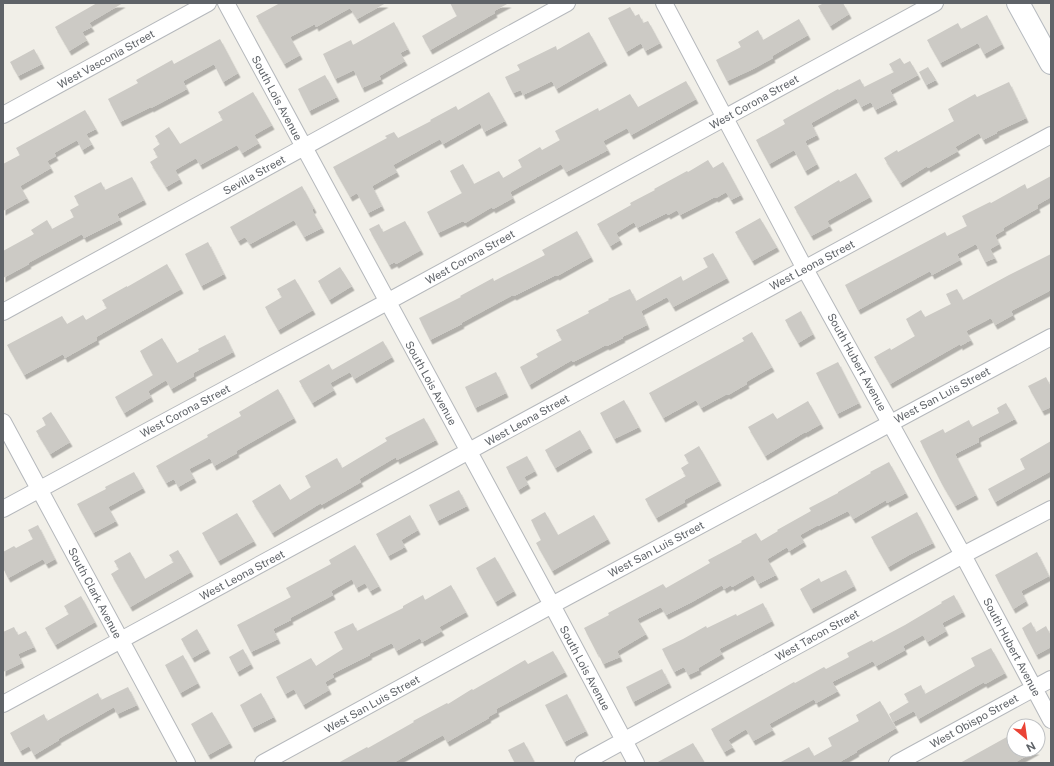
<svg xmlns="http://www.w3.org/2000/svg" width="1054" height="766" font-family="'Public Sans',sans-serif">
  <defs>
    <filter id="shadow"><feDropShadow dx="2.5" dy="4.5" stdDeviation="0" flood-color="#0004"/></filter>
  </defs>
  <rect width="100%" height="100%" fill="#f1efe8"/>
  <path fill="#cccac5" filter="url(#shadow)" d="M97 3H123L89 23 92 27 82 32 87 40 69 51 55 27Z
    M280 3H386L357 19 350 8 316 27 315 24 290 37 300 55 284 64 256 16Z
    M450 3H509L494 11 495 13 430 50 422 36 457 16Z
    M824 3H843L849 14 830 26 818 6Z
    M630 7 635 16 639 14 643 23 648 21 660 43 645 51 641 43 626 52 608 18Z
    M987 15 1002 44 984 54 978 43 940 63 927 40 958 23 961 29Z
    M799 19 808 35 772 56 773 58 753 69 727 81 716 60 741 47 738 42 758 30 763 40Z
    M394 22 408 49 400 53 405 61 379 76 381 79 362 88 354 70 335 79 323 54 351 40 353 45Z
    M589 32 605 61 556 89 552 81 523 95 521 90 513 93 505 77 520 70 517 65 556 46 557 50Z
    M220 39 238 73 223 82 214 64 183 81 187 89 151 108V107L120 122 108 99 138 83 136 80 172 60 174 64Z
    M34 49 42 64 18 76 10 62Z
    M900 58 904 64 910 61 918 75 890 90 895 100 875 110 871 102 861 107 856 98 811 123 817 135 805 141 817 164 805 171 794 150 769 164 756 140 785 124 783 120 838 89 839 90 860 79 864 87 894 72 889 64Z
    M928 67 936 80 926 85 919 72Z
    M325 75 337 97 309 111 298 89Z
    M686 81 696 99 631 135 627 128 603 141 608 150 566 172 561 164 510 192 513 198 493 209 492 207 465 223 463 221 438 233 427 212 462 193 450 171 463 164 474 184 499 171 503 178 522 167 518 160 540 147 542 150 560 140 555 131 598 108 599 111 630 94 638 107Z
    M1009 82 1026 118 996 132 997 133 983 140 979 133 955 147 958 151 928 168 927 166 900 183 884 158 897 150 898 152 954 121 948 109 975 94 977 97Z
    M253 92 272 125 254 135 259 143 242 153 237 145 200 165 196 158 175 170 180 179 166 187 150 162 158 157 153 149 160 144 155 136 169 127 180 144 223 120 218 112Z
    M489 92 505 121 484 132 480 123 443 144 440 139 393 165 397 172 372 186 382 206 368 213 357 193 350 197 333 167 387 138 385 136 394 132 398 138 431 121 430 120 456 106 458 110Z
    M85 110 96 129 86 134 92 144 82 150 77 140 54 153 56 156 47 161 51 168 20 186 27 198 3 211V164L20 155 16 148Z
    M708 160 713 168 723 162 741 195 731 200 726 192 716 198 715 197 680 215 677 210 668 215 667 213 637 228 634 222 616 233 620 240 610 246 597 224 631 205 630 203 655 190 654 189 687 171 688 172Z
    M856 173 870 197 827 221 830 226 811 236 794 207 839 180 840 182Z
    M1051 176V197L1037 205 1038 208 1003 228 1004 230 995 235 999 244 990 249 995 258 985 262 976 244 957 254 960 260 932 275 930 271 858 310 845 285 945 232 947 236 967 226 962 216 990 202 991 203 1025 184 1027 189Z
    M132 177 144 200 117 214 120 220 84 238 82 234 28 263 29 264 3 278V251L34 234 31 230 47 220 52 229 74 217 70 210 79 205 74 196 101 182 105 190Z
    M302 186 314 208 312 210 322 228 304 237 294 220 250 244 245 237 238 241 230 227Z
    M760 218 777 247 752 261 735 232Z
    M405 221 421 250 396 264 395 262 389 265 369 229 379 224 383 232Z
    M577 231 591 257 557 276 556 275 514 296 513 295 461 323 462 324 430 340 419 318 461 297 460 296 493 278 494 281 545 255 542 250Z
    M208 242 224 274 201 286 185 254Z
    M713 253 727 278 673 307 667 297 641 311 647 325 622 337 623 338 607 346 606 345 573 362 572 360 529 385 520 367 538 357 536 354 562 340 556 330 589 313 588 311 609 300 608 299 630 289 636 301 681 276 683 281 708 267 703 258Z
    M1051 254V290L1011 311 1013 315 995 325 991 318 966 331 971 340 960 346V344L890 384 874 357 890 348 891 350 915 336 906 319 921 310 925 317 951 304 946 294 957 289 963 300 1009 275Z
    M167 264 181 289 96 337 97 340 65 358 63 354 24 375 7 345 62 316 67 324 83 315 86 320 107 308 102 300 127 286V287Z
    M340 267 352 286 329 300 318 281Z
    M295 279 313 310 278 330 265 307 282 297 277 289Z
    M801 311 813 334 798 343 785 320Z
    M752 332 772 367 746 382 747 384 728 395 727 394 701 408 696 400 663 418 649 393 744 341 742 338Z
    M225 335 233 352 193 373 194 376 171 389 166 380 148 391 151 397 124 413 115 397 153 375 140 351 162 338 177 363 199 351 198 349Z
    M383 341 392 357 354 379 350 372 330 383 334 390 312 403 299 381 329 364 332 370Z
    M838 362 859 403 837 414 816 373Z
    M496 372 506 393 475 408 465 387Z
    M1046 377 1051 387V407L1042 411 1028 386Z
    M278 389 294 418 236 451 237 453 214 466 210 458 189 469 194 478 178 487 174 479 166 483 156 466 208 437 207 435 241 416 239 412Z
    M624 400 639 427 614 439 600 413Z
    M808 401 821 424 805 433V432L765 456 748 427 773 413 777 419Z
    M1006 403 1015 419 978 438 979 442 955 454 976 495 955 506 942 484 920 441 943 429 945 433 969 420 972 427 999 413 997 408Z
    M51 412 70 442 50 454 36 431 46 425 42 418Z
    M424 418 436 440 397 460 396 457 359 479 361 482 321 505V503L272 533 252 501 280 484 290 500 311 487 305 476 337 458 342 468 387 441 385 438Z
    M580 430 590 448 555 468 545 450Z
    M1051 441V471L1033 481 995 502 988 489 1025 469 1020 459Z
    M699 446 719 481 684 500 685 502 656 518 645 499 686 476 681 468 689 463 684 455Z
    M527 456 535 471 524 477 528 484 518 490 506 467Z
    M889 462 906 493 887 503 886 500 853 519 848 511 818 526V525L800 535 804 542 789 551 787 547 767 559 776 575 758 584 753 575 732 587 731 585 724 589 722 585 690 603 666 615 661 607 637 619 646 634 617 651 620 657 603 664 598 653H597L584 628 609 615 608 613 663 584 666 588 710 563 708 560 742 542 741 541 756 533 761 541 778 531 777 530 811 511 809 508 838 493V492L871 473 870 472Z
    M134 472 143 488 108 507 116 521 93 533 77 504 106 489 105 487Z
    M459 490 467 506 437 521 429 505Z
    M545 512 558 535 594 515 608 539 552 571 536 543 541 540 531 520Z
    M917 512 933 543 909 555 888 567 871 537Z
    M237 513 254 541 218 561 202 533Z
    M410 515 418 530 401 540 405 547 388 556 376 534Z
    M38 525 55 559 46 564 43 559 8 578 3 568V552L14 546 16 548 33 539 28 530Z
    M355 545 379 586 370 591 365 583 356 588 352 579 331 591 333 595 290 618 291 620 273 629 278 639 251 652 237 625 291 597 286 588 331 564 329 560Z
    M178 550 191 572 130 607 111 574 119 569 114 561 130 552 145 579 174 562 169 555Z
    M1037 552 1049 576 1021 591 1026 601 1013 609 995 575Z
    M495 557 514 591 495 602 476 568Z
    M846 570 854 586 811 609 800 589 819 578 821 582Z
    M451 585 466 612 439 627 442 631 422 642 420 638 396 651 392 643 369 654 370 655 332 674 334 677 325 682 329 690 303 705 294 689 285 694 276 677 311 658 316 666 343 649 334 632 353 623 357 631 403 608V606L423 595 425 600Z
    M954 595 963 612 942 623 946 631 927 642 923 635 903 646 905 650 876 666 873 661 832 682 838 691 816 703 814 699 769 724 773 730 753 741 746 729 728 740 733 747 724 752 711 729 794 682 795 683 824 667 826 669 849 657 847 653 872 640 873 642 905 625 942 603 941 602Z
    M81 596 95 622 55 645 45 628 69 614 64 606Z
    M763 603 772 621 719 649 722 654 698 668 699 670 688 675 684 667 674 672 662 649 683 639 706 626 707 628 736 614 737 616Z
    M1031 622 1036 632 1046 626 1051 636V647L1036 655 1022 628Z
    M14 627 18 635 26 631 34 647 18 654 22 663 3 672V632Z
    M197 629 208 649 192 658 181 639Z
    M991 648 1005 673 985 684 984 682 918 719 914 711 893 722 889 714 909 702 904 694 921 685 925 694 975 666 971 658Z
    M243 649 251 664 237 672 229 657Z
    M553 651 565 672 496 709 497 712 488 717 489 718 447 742 443 735 393 763H338L367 747 368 748 414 722 413 721 447 703 448 704 472 689 473 690 525 660 528 664Z
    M183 655 198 683 180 693 165 665Z
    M662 669 669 683 633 702 626 687Z
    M128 687 137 705 117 714 114 707 58 739 59 740 34 755 29 746 20 751 10 733 44 714 47 721 98 693 101 700Z
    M261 693 274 717 252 728 240 705Z
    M567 694 586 731 564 742 545 705Z
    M880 701 896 728 856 751 857 752 838 763H779L809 747 814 756 832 746 828 738 859 721 856 715Z
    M212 712 230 743 208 755 191 724Z
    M1014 733V750H1037L1014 763H960Z
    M524 742 535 763H515L508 750Z
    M693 743 705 763H656Z"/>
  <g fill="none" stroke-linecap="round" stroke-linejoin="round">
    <defs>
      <path id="minor" d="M226 3 552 605 636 763
        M664 3 805 269 963 555 1051 720
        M3 115 208 3
        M3 312 567 3
        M3 422 187 763
        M3 509 387 302 935 3
        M3 704 1051 135
        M263 763 552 605 1051 337
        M583 763 963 555 1051 509
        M897 763 1051 679"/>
      <path id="secondary" d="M1018 3 1051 63"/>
    </defs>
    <use href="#minor" stroke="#b5b8bc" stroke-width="18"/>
    <use href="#secondary" stroke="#b6babf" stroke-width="24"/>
    <use href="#minor" stroke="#fff" stroke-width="16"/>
    <use href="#secondary" stroke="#fff" stroke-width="22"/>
  </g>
  <g text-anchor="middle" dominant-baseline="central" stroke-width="3" stroke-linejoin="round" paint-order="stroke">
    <g font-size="11" fill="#5f6368" stroke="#fff">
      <text transform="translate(106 59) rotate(-29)">West Vasconia Street</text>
      <text transform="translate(277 98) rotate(62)">South Lois Avenue</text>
      <text transform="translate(754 102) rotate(-29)">West Corona Street</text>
      <text transform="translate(254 175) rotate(-29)">Sevilla Street</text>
      <text transform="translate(470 257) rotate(-29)">West Corona Street</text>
      <text transform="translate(812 265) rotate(-28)">West Leona Street</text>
      <text transform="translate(857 362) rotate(61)">South Hubert Avenue</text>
      <text transform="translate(431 383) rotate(61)">South Lois Avenue</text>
      <text transform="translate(942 395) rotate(-28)">West San Luis Street</text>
      <text transform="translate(185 411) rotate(-28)">West Corona Street</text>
      <text transform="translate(527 420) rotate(-29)">West Leona Street</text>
      <text transform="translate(656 549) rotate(-28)">West San Luis Street</text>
      <text transform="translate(242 575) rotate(-28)">West Leona Street</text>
      <text transform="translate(95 593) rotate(62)">South Clark Avenue</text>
      <text transform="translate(817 635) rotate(-29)">West Tacon Street</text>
      <text transform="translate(1012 647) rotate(62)">South Hubert Avenue</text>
      <text transform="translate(585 668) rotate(62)">South Lois Avenue</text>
      <text transform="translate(372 704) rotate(-29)">West San Luis Street</text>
      <text transform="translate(974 721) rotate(-29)">West Obispo Street</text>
    </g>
  </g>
  <rect width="1054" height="766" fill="none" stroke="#5f6368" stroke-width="8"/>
  <g transform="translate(1026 738) rotate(151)"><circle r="19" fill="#ffffff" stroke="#bfc1c3"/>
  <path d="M0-3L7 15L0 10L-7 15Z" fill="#ea4335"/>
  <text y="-6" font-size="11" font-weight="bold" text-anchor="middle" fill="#5f6368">N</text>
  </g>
</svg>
